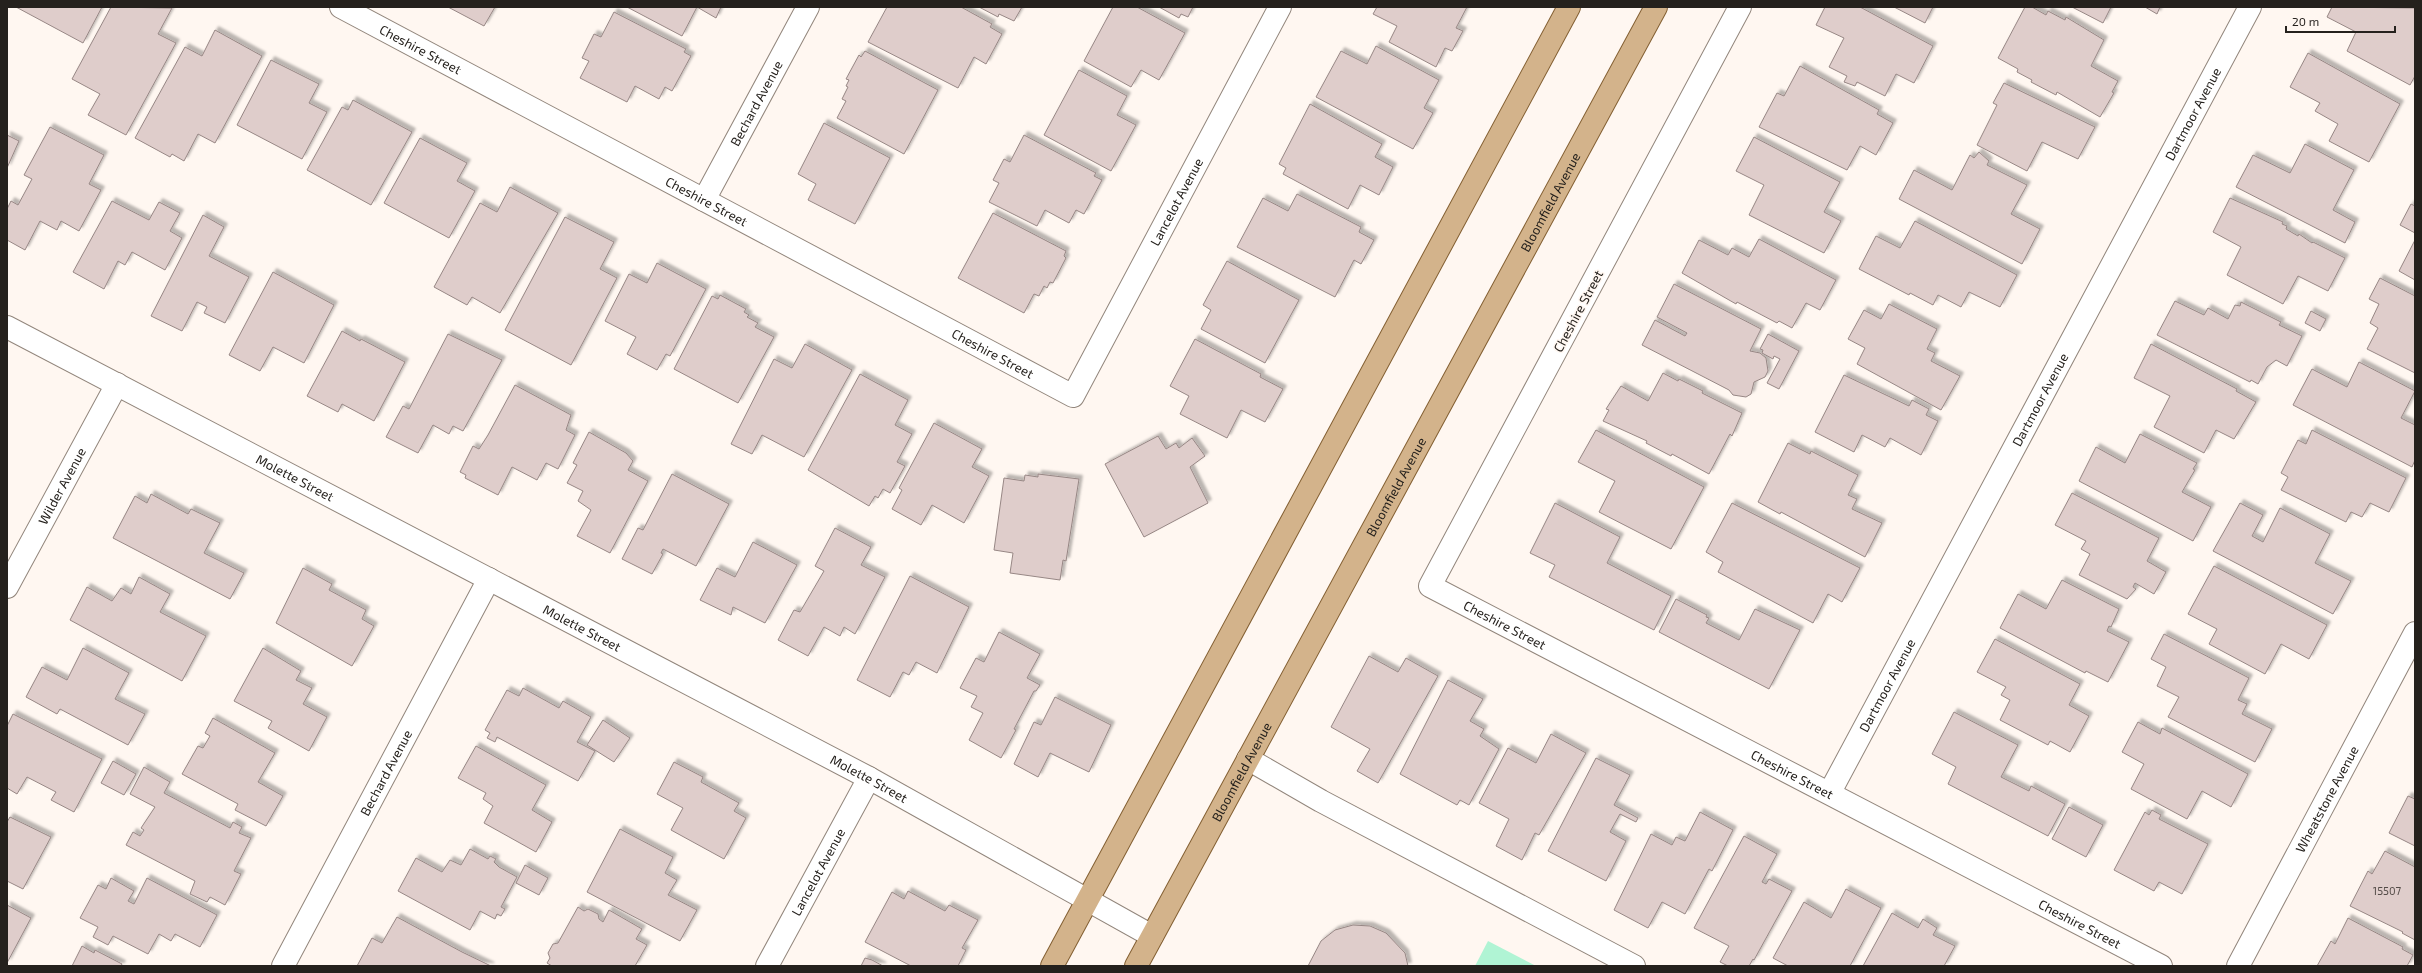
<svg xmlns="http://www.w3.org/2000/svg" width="2422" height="973" font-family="'Exo 2',sans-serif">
  <defs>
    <filter id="shadow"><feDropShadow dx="3.5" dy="-3.5" stdDeviation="1" flood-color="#0004"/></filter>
  </defs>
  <rect width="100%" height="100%" fill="#fff7f1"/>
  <path fill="#b0f4d4" d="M1488 941 1536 966H1475Z"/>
  <path fill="#dfcdcb" stroke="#978785" filter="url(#shadow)" d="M16 7H102L83 43Z
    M111 7 172 8 158 34 176 43 126 135 88 115 100 94 72 79Z
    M448 7H495L484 26Z
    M627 7H721L716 18 697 7 682 36Z
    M887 7H961L992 24 990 27 1002 34 986 64 974 57 958 88 868 42Z
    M979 7H1022L1014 21 999 14 998 17Z
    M1113 7H1137L1185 33 1159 80 1141 70 1131 87 1084 61Z
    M1159 7H1193L1188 17 1181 14 1179 18Z
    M1377 7H1467L1456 28 1463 31 1452 51 1445 48 1436 67 1389 42 1397 26 1373 14Z
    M1825 7H1860L1933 46 1914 83 1896 74 1885 96 1857 82 1855 86 1844 82 1847 76 1829 67 1844 38 1816 25Z
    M1894 7H1933L1925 23Z
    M2025 7H2032L2046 15 2048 11 2065 20 2066 17 2104 40 2091 66 2118 81 2112 92 2114 93 2100 117 2057 92 2056 95 2031 82 2032 80 2017 72 2018 69 1998 58Z
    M2072 7H2111L2103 23Z
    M2145 7H2160L2157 14Z
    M2332 7 2415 8V76L2410 85 2347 51 2356 32 2327 17Z
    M614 12 686 49 684 52 691 56 672 91 665 87 659 99 635 86 627 102 580 78 589 61 582 58 594 34 601 37Z
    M215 30 262 56 215 143 198 134 184 161 172 154 170 157 135 138 185 47 202 56Z
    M1376 46 1439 80 1424 108 1433 113 1413 149 1316 97 1341 51 1367 64Z
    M865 51 938 90 904 154 837 118 846 101 842 99 848 87 846 86 849 80 846 79 859 55 861 57Z
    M2308 53 2400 104 2369 162 2329 141 2338 124 2315 111 2320 103 2290 87Z
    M271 60 319 84 309 103 327 112 302 159 237 125Z
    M1800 66 1879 110 1877 114 1893 123 1876 155 1860 146 1847 170 1759 127 1777 93 1784 96Z
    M1079 70 1127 96 1117 115 1136 125 1111 171 1044 135Z
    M2004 83 2095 127 2078 159 2042 142 2027 171 1977 145 1997 105 1993 103Z
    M353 100 412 132 371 205 307 170 342 107 348 110Z
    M1310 104 1382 144 1375 157 1393 167 1379 195 1360 185 1348 209 1283 174 1286 168 1279 164Z
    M824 123 890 158 855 224 808 200 816 184 798 174Z
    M50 127 104 155 89 184 101 190 79 231 61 221 57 230 40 221 25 250 7 240V209L11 201 18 205 32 179 24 175Z
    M7 135 19 141 7 168Z
    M1024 135 1096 173 1094 176 1102 180 1084 214 1076 210 1069 223 1045 210 1037 226 989 202 999 183 993 180 1004 159 1010 162Z
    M1754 137 1840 182 1824 212 1841 221 1824 253 1749 215 1764 185 1736 171Z
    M420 138 467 163 457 181 475 191 449 238 384 203Z
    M2305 144 2354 170 2333 210 2355 222 2345 243 2236 187 2253 155 2290 173Z
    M1979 152 1989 161 1987 165 2027 185 2011 214 2040 229 2022 264 1899 199 1914 170 1952 190 1970 155 1974 158Z
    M510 187 558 213 500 313 472 297 467 305 434 287 480 203 497 212Z
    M1297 194 1361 227 1359 232 1374 240 1361 264 1354 260 1335 297 1237 247 1263 198 1288 211Z
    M2230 198 2283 222 2282 224 2287 226 2286 229 2298 236 2299 234 2312 243 2313 242 2345 258 2328 291 2298 276 2283 304 2227 275 2241 247 2213 232Z
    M112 201 149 220 159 202 180 213 170 231 182 238 165 270 132 252 125 265 118 261 104 289 73 272Z
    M2411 204 2415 206V233L2400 225Z
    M993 213 1066 251 1064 256 1066 258 1053 283 1050 282 1047 288 1044 286 1039 296 1034 294 1024 313 958 278Z
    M203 215 224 227 209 256 249 277 225 323 204 313 207 307 197 302 182 331 151 316Z
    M565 217 614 242 600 269 617 278 571 365 505 330Z
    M1915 221 2017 275 2000 307 1969 292 1961 307 1938 295 1933 305 1910 293 1909 295 1859 269 1876 236 1900 248Z
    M1759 239 1836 280 1820 310 1806 303 1792 328 1779 321 1777 323 1737 302 1736 304 1682 273 1699 240 1728 255 1732 248 1749 257Z
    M2415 240V280L2399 271Z
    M1227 261 1299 300 1265 363 1201 329 1211 310 1203 305Z
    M657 263 706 289 670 356 666 354 657 370 627 354 636 337 605 321 629 274 647 283Z
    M273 272 334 305 304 363 273 347 260 371 229 355Z
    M2380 278 2415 296V373L2367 349 2378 328 2370 323 2379 304 2369 299Z
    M1674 284 1761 329 1750 351 1760 353 1766 358 1768 371 1765 377 1754 382 1751 394 1746 397 1733 395 1729 390 1642 345 1655 320 1685 336 1687 333 1657 317Z
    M720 295 746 309 744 312 749 315 747 317 758 323 755 327 774 337 738 403 674 369 712 296 718 299Z
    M2175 301 2204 315 2208 308 2228 319 2235 305 2240 306 2241 302 2281 322 2279 325 2302 336 2287 366 2276 360 2267 367 2258 384 2251 380 2250 382 2157 335Z
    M1889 304 1937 329 1927 349 1935 353 1931 361 1960 376 1941 410 1857 364 1865 348 1848 339 1864 310 1881 319Z
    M2311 311 2326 319 2320 331 2305 323Z
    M342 331 360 341 361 339 405 362 374 421 342 404 338 412 307 396Z
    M448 334 502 360 463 431 453 426 449 434 433 425 418 453 386 437 403 406 409 409Z
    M1768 334 1799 351 1779 389 1767 383 1780 359 1774 356 1773 359 1762 353 1763 350 1760 349Z
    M1195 339 1261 374 1260 377 1283 389 1265 422 1241 410 1227 438 1180 414 1189 396 1170 386Z
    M805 344 852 370 804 457 762 435 752 454 731 444 774 359 792 368Z
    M2151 344 2237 389 2236 391 2256 402 2234 439 2216 430 2204 453 2154 427 2170 396 2134 378Z
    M2359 362 2415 391 2401 418 2415 425V460L2412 467 2293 405 2312 369 2347 387Z
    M1663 373 1678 381 1679 379 1703 391 1702 393 1742 413 1732 436 1730 434 1709 474 1672 454 1671 456 1646 443 1647 441 1603 421 1609 410 1606 409 1621 386 1648 401Z
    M860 374 908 400 895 425 912 434 897 462 905 466 890 493 883 489 878 498 875 496 869 506 808 470Z
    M1844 375 1909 406 1912 400 1929 409 1926 415 1938 421 1921 455 1890 438 1885 447 1862 435 1854 452 1815 432Z
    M515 385 571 415 566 430 575 435 558 469 546 463 537 480 512 467 498 495 465 478 466 475 460 472 473 446 479 449 488 435Z
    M934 423 982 449 972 467 989 476 964 523 932 505 921 525 892 509 902 490 899 488Z
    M1596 430 1704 487 1671 549 1599 512 1615 481 1578 462Z
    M2312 430 2406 478 2389 512 2370 503 2362 517 2351 512 2346 522 2281 490 2288 477 2281 473 2298 440 2306 444Z
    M589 432 626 453 633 461 628 470 648 481 610 553 577 536 591 510 578 501 583 491 567 483 577 465 573 463Z
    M2140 434 2197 463 2193 469 2195 470 2182 492 2211 507 2193 541 2079 481 2096 447 2125 463Z
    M1158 436 1166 449 1176 443 1179 448 1192 438 1205 456 1190 467 1208 503 1144 537 1105 464Z
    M1788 443 1810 454 1811 451 1858 475 1848 495 1857 499 1852 509 1882 523 1865 557 1781 512 1780 514 1758 502Z
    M672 474 729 504 696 566 663 549 661 553 663 554 652 574 622 559 638 528 643 530Z
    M1038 474 1079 479 1066 561 1063 560 1060 580 1010 573 1013 553 994 550 1004 478 1024 481 1025 475 1038 477Z
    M2072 493 2159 538 2147 561 2166 572 2154 594 2135 583 2133 587 2136 589 2127 599 2079 575 2090 554 2081 549 2086 541 2055 525Z
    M151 494 188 514 191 509 220 523 204 553 244 573 230 599 113 538 135 496 147 503Z
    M1555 503 1620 537 1607 563 1671 596 1654 630 1549 577 1555 565 1530 553Z
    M1732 503 1860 568 1842 602 1828 594 1813 623 1718 572 1723 562 1706 552Z
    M2240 503 2263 515 2252 536 2263 542 2280 508 2330 534 2315 563 2351 581 2333 614 2213 551Z
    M835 528 871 547 861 565 885 577 855 634 844 627 840 636 824 627 808 656 778 640 794 610 800 612 824 571 815 566Z
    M753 542 797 565 765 623 733 607 731 615 700 600 717 568 735 577Z
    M2214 566 2327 625 2309 659 2281 644 2265 674 2209 644 2217 629 2188 614Z
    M303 568 332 584 329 590 366 610 362 619 374 626 352 666 276 623Z
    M910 576 969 607 937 673 916 662 909 675 903 672 890 697 857 680Z
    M139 577 170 594 160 612 206 636 182 681 70 620 87 587 112 601 121 588 131 594Z
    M2062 580 2119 609 2111 627 2109 626 2107 631 2129 642 2108 682 2086 671 2085 673 2000 628 2018 594 2046 609Z
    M1676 599 1707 615 1706 617 1709 618 1706 623 1739 640 1755 609 1800 630 1769 689 1659 632Z
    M999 632 1040 654 1027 678 1040 685 1036 691H1034L1014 729 1016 730 1001 758 969 740 983 713 971 707 977 696 960 688 976 658 984 662Z
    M2164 634 2249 678 2238 700 2247 704 2242 714 2272 729 2255 762 2168 717 2179 697 2157 686 2166 667 2151 659Z
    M1995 639 2080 684 2069 705 2089 716 2070 752 2050 741 2048 745 2000 720 2010 700 2001 695 2006 687 1977 672Z
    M83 648 129 673 115 699 145 714 128 745 60 709 57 714 26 697 42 667 67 680Z
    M263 648 301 671 296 680 312 688 303 704 327 717 309 751 268 728 272 721 234 701Z
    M1369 656 1398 672 1406 658 1438 676 1378 783 1357 771 1370 749 1331 727Z
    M1448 680 1483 699 1470 721 1484 729 1480 736 1499 749 1469 805 1460 800 1457 805 1400 774Z
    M523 688 559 708 563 701 591 717 577 742 595 751 578 781 497 737 495 742 487 738 490 733 485 730 507 690 519 696Z
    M1055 697 1111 725 1089 772 1050 753 1038 777 1014 764 1034 722 1041 725Z
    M1954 712 2018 745 2001 777 2029 791 2031 786 2065 804 2048 836 1948 784 1956 767 1932 754Z
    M13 714 102 759 74 812 51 800 56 792 27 777 17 794 7 788V726Z
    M213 718 275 753 258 782 283 796 266 826 235 810 238 804 182 774 198 746 203 748 210 736 205 733Z
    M603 720 630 738 614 762 587 745Z
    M2138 722 2160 734 2162 728 2248 774 2231 807 2202 791 2187 819 2131 789 2144 764 2122 752Z
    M1551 734 1586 753 1539 835 1535 833 1522 860 1496 846 1509 819 1479 803 1508 748 1536 763Z
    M476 746 546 785 532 810 552 822 536 852 484 823 493 806 483 799 486 793 458 778Z
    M1596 758 1630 775 1614 805 1638 818 1636 822 1620 814 1610 832 1626 841 1606 881 1548 851Z
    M113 761 136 774 124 795 101 783Z
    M674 762 703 777 701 782 739 803 734 811 746 818 724 859 671 830 683 808 657 794Z
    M144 767 170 782 164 793 230 828 233 822 242 827 239 833 251 838 234 871 241 874 225 905 210 897 207 902 190 894 195 881 126 845 133 832 140 836 144 830 141 828 155 807 130 794Z
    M2408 796 2415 799V846L2389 833Z
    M2069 807 2103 825 2086 857 2052 839Z
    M2152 810 2161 815 2159 819 2208 844 2182 894 2159 882 2154 891 2114 870 2145 812 2149 815Z
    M1700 812 1733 830 1712 871 1709 869 1685 914 1662 902 1648 928 1614 910 1651 834 1672 845 1676 837 1685 841Z
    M10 817 51 837 23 889 7 881V822Z
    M620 829 673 857 665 873 677 880 668 895 697 910 680 941 587 892Z
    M1744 836 1777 854 1762 882 1766 884 1769 879 1792 891 1754 960 1753 959 1749 966H1728L1720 962 1729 946 1694 928Z
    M470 849 488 859 490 856 496 859 494 862 499 867 517 877 501 907 505 909 501 916 497 914 495 919 480 911 470 930 398 891 416 858 442 872 450 860 461 865Z
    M2385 851 2415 867V940L2402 933 2403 932 2350 906 2368 871 2372 874Z
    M525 865 548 878 539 895 516 883Z
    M111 878 134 891 128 901 134 904 147 878 217 915 200 947 175 934 171 941 159 934 148 954 113 936 108 945 93 937 98 927 80 918 98 885 106 889Z
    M1846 889 1881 908 1850 966H1788L1773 958 1804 902 1831 918Z
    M908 891 945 911 949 905 978 920 962 948 966 950 958 966H911L865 942 892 892 904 899Z
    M7 905 31 918 7 963Z
    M578 907 584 911 588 909 598 914 599 919 603 922 609 910 642 929 636 939 647 945 635 966H552L547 963 550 958 548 953 553 944 558 943Z
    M1892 913 1918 928 1923 919 1937 928 1933 935 1955 946 1944 966H1863Z
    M397 917 462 952 491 966H357L372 938 382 943Z
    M2348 918 2403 947 2402 949 2413 955 2407 966H2317L2331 941 2335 944Z
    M1353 925 1370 926 1386 933 1405 953 1408 966H1308L1321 941 1335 930Z
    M82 946 94 953 95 950 122 964 121 966H72Z
    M865 958 872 960 883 966H861Z"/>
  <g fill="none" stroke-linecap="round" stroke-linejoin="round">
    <defs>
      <g id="minor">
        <path id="s1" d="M341 7 1073 396 1280 7"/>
        <path id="s2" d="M1740 7 1430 586 2161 966"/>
        <path id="s3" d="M704 200 808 7"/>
        <path id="s4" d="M7 327 869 778 1152 936"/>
        <path id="s5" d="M7 587 117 384"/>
        <path d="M1248 759 1321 801 1634 966"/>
        <path id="s6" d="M1830 792 2250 7"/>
        <path id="s7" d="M283 966 489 579"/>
        <path id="s8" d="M767 966 869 778"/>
        <path id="s9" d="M2238 966 2415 633"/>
      </g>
      <g id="major">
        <path d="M1052 966 1569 7"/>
        <path id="s10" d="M1136 966 1656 7"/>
      </g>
    </defs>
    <use href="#minor" stroke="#92867c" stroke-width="24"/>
    <use href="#major" stroke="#835f32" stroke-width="24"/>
    <use href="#minor" stroke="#fff" stroke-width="22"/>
    <use href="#major" stroke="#d3b38b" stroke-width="22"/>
  </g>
  <g text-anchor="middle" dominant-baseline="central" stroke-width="3" stroke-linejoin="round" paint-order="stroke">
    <g font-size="11" fill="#544c48">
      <text x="2387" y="890">15507</text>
    </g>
    <g font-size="13" fill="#25211d" stroke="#fff7f1">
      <text stroke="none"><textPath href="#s1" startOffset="90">Cheshire Street</textPath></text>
      <text stroke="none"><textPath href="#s3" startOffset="110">Bechard Avenue</textPath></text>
      <text stroke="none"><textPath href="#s6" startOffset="769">Dartmoor Avenue</textPath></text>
      <text stroke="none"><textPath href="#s10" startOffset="869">Bloomfield Avenue</textPath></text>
      <text stroke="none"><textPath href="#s1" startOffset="414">Cheshire Street</textPath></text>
      <text stroke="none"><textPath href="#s1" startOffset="1049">Lancelot Avenue</textPath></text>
      <text transform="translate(1578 311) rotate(-62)">Cheshire Street</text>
      <text stroke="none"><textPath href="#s1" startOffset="738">Cheshire Street</textPath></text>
      <text stroke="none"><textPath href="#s6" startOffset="445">Dartmoor Avenue</textPath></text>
      <text stroke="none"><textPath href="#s4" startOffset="325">Molette Street</textPath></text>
      <text stroke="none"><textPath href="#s5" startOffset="115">Wilder Avenue</textPath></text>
      <text stroke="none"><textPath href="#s10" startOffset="545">Bloomfield Avenue</textPath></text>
      <text stroke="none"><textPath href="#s2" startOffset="741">Cheshire Street</textPath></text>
      <text stroke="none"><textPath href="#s4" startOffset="649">Molette Street</textPath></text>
      <text stroke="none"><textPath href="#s6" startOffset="121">Dartmoor Avenue</textPath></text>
      <text stroke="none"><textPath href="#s10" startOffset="221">Bloomfield Avenue</textPath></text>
      <text stroke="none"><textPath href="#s7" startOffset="219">Bechard Avenue</textPath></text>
      <text stroke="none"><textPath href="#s2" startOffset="1065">Cheshire Street</textPath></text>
      <text stroke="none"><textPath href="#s4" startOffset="973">Molette Street</textPath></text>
      <text stroke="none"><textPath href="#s9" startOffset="189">Wheatstone Avenue</textPath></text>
      <text stroke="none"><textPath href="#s8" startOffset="107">Lancelot Avenue</textPath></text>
      <text stroke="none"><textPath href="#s2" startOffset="1389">Cheshire Street</textPath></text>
    </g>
  </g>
  <rect width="2422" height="973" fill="none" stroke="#25211d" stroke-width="16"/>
  <path d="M2286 26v6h109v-6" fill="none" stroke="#25211d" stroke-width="2"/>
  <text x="2292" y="26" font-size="12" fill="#25211d" stroke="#fff7f1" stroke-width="3" paint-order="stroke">20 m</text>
</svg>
